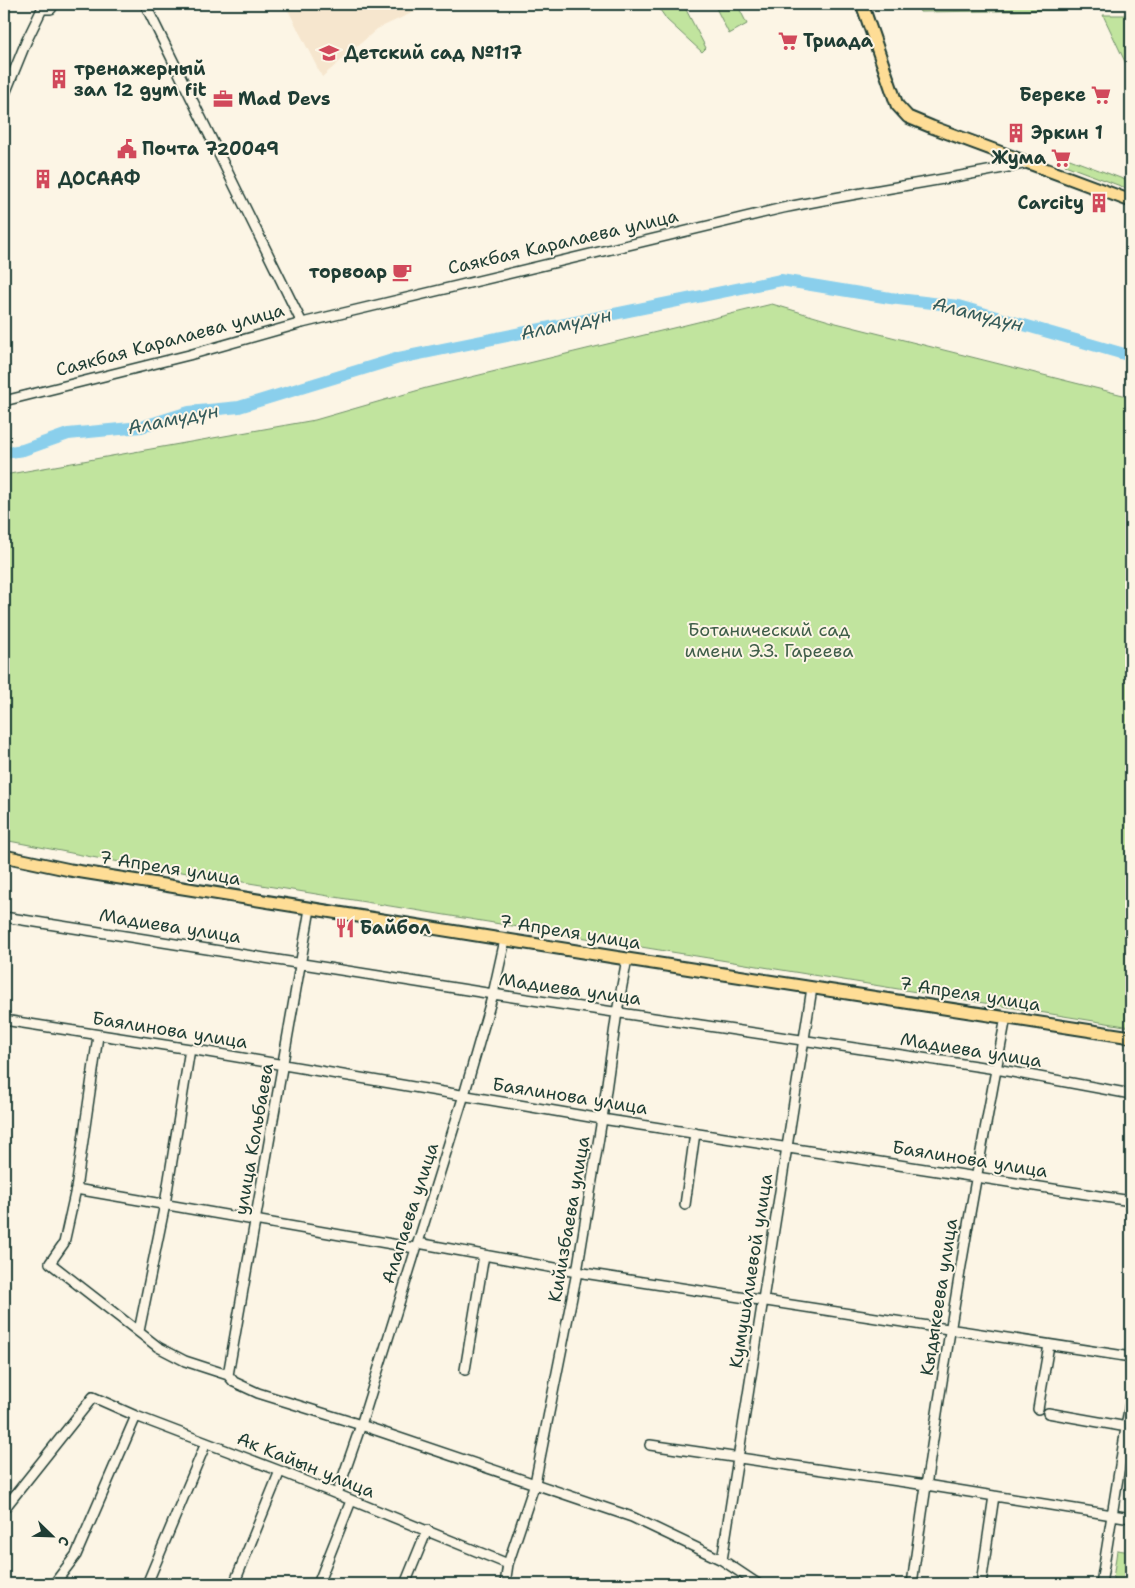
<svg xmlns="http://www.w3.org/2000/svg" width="1135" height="1588" font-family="'Shantell Sans',sans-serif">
  <rect width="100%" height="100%" fill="#fcf5e5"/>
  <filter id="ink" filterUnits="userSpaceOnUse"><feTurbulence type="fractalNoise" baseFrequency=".02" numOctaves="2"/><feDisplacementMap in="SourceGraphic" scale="10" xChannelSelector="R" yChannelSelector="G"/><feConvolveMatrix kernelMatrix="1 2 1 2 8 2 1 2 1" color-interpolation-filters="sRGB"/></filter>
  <g filter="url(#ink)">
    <path fill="#f6e6ce" d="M285 4H431L377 29 322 77Z"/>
    <path fill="#c1e49e" stroke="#709069" d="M656 4H683L706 48 702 52 667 20Z
      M714 4H737L747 24 729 34Z
      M917 4H1089L1062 10 920 12Z
      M1103 15H1131V72L1128 68Z
      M1067 158 1131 182V190L1065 165Z
      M772 304 836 323 1131 397V1027L102 859 4 840V475L315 420 426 388Z
      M1117 1550 1131 1552V1582L1113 1579Z"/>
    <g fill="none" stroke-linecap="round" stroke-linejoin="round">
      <path stroke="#8acfec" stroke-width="12" d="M4 453 23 450 68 434 141 427 189 412 239 407 399 358 781 280 890 298 958 306 1131 356"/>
      <defs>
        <path id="minor" d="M145 4 302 323
          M4 96 26 42 42 9H51L54 4
          M4 401 189 355 302 323 783 208C864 191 947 180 1028 163
          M4 917 493 994 996 1069 1131 1094
          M4 1020 190 1049 602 1119 1131 1201
          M98 1036 76 1189 64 1243 50 1263 158 1347 185 1361 228 1375 234 1382 258 1393 361 1425 632 1517 722 1560 758 1584
          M76 1189 415 1248
          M685 1205 695 1133
          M418 1243 577 1272 1131 1357
          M139 1331 165 1204 190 1049
          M465 1370 484 1255
          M228 1375 310 909
          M1038 1409 1049 1345
          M1048 1413 1127 1427
          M650 1445 926 1485 1131 1518
          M337 1494 361 1425 464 1095 493 994 505 940
          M4 1509 93 1397 136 1416 280 1471 508 1564
          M722 1560 812 988
          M54 1584 76 1555 136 1416
          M147 1584 206 1443
          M234 1584 280 1471
          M318 1584 351 1501
          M405 1584 427 1530
          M505 1584 508 1564 535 1483 577 1272 602 1119 617 1012 627 959
          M912 1584C938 1394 970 1205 1006 1017
          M981 1584 994 1496
          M1101 1584 1131 1397"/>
        <path id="major" d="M862 4 897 105 908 117 932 127 1131 201
          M4 856 70 870 614 957 1131 1037"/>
      </defs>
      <use href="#minor" stroke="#1f3d34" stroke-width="12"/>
      <use href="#major" stroke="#1f3d34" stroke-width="15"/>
      <use href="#minor" stroke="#fcf5e5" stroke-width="9"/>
      <use href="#major" stroke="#fedd96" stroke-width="11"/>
    </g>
  </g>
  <defs>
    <symbol id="supermarket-bare" viewBox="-9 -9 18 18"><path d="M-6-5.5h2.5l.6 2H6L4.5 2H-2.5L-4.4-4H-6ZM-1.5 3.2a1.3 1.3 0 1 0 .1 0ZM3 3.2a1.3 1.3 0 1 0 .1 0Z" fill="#d1495b" stroke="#fcf5e5" stroke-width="2.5" paint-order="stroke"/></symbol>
    <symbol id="school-bare" viewBox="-9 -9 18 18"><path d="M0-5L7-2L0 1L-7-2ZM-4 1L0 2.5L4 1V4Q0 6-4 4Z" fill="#d1495b" stroke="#fcf5e5" stroke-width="2.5" paint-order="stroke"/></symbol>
    <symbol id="building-bare" viewBox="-9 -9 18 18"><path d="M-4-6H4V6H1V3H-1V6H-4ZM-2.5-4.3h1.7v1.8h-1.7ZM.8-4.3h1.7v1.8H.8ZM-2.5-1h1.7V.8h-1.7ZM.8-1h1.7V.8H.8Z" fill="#d1495b" stroke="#fcf5e5" stroke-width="2.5" paint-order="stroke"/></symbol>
    <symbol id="office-bare" viewBox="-9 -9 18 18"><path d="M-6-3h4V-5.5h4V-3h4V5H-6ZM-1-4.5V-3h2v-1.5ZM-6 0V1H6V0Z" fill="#d1495b" stroke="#fcf5e5" stroke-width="2.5" paint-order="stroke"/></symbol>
    <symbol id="civic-bare" viewBox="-9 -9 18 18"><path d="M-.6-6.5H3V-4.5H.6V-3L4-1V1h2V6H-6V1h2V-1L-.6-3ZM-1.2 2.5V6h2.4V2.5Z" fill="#d1495b" stroke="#fcf5e5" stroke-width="2.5" paint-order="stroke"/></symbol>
    <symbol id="cafe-bare" viewBox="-9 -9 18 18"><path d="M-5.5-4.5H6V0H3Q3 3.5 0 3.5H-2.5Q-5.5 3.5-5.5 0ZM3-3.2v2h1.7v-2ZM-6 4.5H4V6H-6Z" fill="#d1495b" stroke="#fcf5e5" stroke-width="2.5" paint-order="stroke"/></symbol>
    <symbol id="restaurant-bare" viewBox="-9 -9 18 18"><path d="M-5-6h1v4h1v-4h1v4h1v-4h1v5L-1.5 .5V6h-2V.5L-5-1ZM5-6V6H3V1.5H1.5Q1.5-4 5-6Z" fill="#d1495b" stroke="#fcf5e5" stroke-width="2.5" paint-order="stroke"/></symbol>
  </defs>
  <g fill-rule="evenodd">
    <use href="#supermarket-bare" x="774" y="27" width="28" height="28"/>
    <use href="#school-bare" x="315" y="39" width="28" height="28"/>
    <use href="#building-bare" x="45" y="65" width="28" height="28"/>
    <use href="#supermarket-bare" x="1087" y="81" width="28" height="28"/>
    <use href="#office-bare" x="209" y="85" width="28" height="28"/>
    <use href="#building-bare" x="1002" y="119" width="28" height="28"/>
    <use href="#civic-bare" x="113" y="135" width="28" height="28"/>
    <use href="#supermarket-bare" x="1047" y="144" width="28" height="28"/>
    <use href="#building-bare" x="29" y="165" width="28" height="28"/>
    <use href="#building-bare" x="1085" y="189" width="28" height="28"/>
    <use href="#cafe-bare" x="388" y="258" width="28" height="28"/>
    <use href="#restaurant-bare" x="331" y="914" width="28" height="28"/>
  </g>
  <g text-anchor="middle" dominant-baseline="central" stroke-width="4" stroke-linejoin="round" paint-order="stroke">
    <g font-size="18" font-weight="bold" fill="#1f3d34" stroke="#fcf5e5" text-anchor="start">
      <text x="803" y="41">Триада</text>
      <text x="344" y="53">Детский сад №117</text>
      <text x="74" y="69">тренажерный<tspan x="74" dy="21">зал 12 gym fit</tspan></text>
      <text x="1086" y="95" text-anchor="end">Береке</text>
      <text x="238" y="99">Mad Devs</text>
      <text x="1031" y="133">Эркин 1</text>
      <text x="142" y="149">Почта 720049</text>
      <text x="1046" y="158" text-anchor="end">Жума</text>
      <text x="58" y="179">ДОСААФ</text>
      <text x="1084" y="203" text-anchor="end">Carcity</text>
      <text x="387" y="272" text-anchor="end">торвоар</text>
      <text x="360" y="928">Байбол</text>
    </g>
    <g font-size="18" fill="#1f3d34" stroke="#fcf5e5">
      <text transform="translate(563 242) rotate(-13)">Саякбая Каралаева улица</text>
      <text transform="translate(170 340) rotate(-15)">Саякбая Каралаева улица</text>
      <text transform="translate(170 868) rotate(9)">7 Апреля улица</text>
      <text transform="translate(170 926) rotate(9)">Мадиева улица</text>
      <text transform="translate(570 932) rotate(9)">7 Апреля улица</text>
      <text transform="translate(570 989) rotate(8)">Мадиева улица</text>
      <text transform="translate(970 994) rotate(9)">7 Апреля улица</text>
      <text transform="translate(170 1030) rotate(9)">Баялинова улица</text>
      <text transform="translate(971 1050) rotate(9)">Мадиева улица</text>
      <text transform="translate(570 1096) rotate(9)">Баялинова улица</text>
      <text transform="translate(254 1139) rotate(-80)">улица Кольбаева</text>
      <text transform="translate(970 1159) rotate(9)">Баялинова улица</text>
      <text transform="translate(410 1213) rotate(-72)">Алапаева улица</text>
      <text transform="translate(569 1219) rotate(-80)">Кийизбаева улица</text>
      <text transform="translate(751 1271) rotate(-81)">Кумушалиевой улица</text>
      <text transform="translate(939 1297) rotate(-81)">Кыдыкеева улица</text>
      <text transform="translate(306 1465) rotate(22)">Ак Кайын улица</text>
    </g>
    <g font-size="18" fill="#3f5e49" stroke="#fcf5e5">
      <text x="769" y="630">Ботанический сад<tspan x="769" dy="21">имени Э.З. Гареева</tspan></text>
    </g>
    <g font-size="19" font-style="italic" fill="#345a59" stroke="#fcf5e5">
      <text transform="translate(978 314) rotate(14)">Аламүдүн</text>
      <text transform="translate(566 324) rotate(-12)">Аламүдүн</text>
      <text transform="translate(173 419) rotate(-11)">Аламүдүн</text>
    </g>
  </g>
  <rect width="1135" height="1588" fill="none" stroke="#fcf5e5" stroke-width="20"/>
  <rect x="10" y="10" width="1115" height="1568" fill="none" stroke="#1f3d34" stroke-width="2" filter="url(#ink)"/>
  <g transform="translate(52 1536) rotate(113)" stroke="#fcf5e5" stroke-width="4" paint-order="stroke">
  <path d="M0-4L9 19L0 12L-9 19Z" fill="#1f3d34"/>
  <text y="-8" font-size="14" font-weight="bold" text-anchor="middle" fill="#1f3d34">С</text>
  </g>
</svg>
